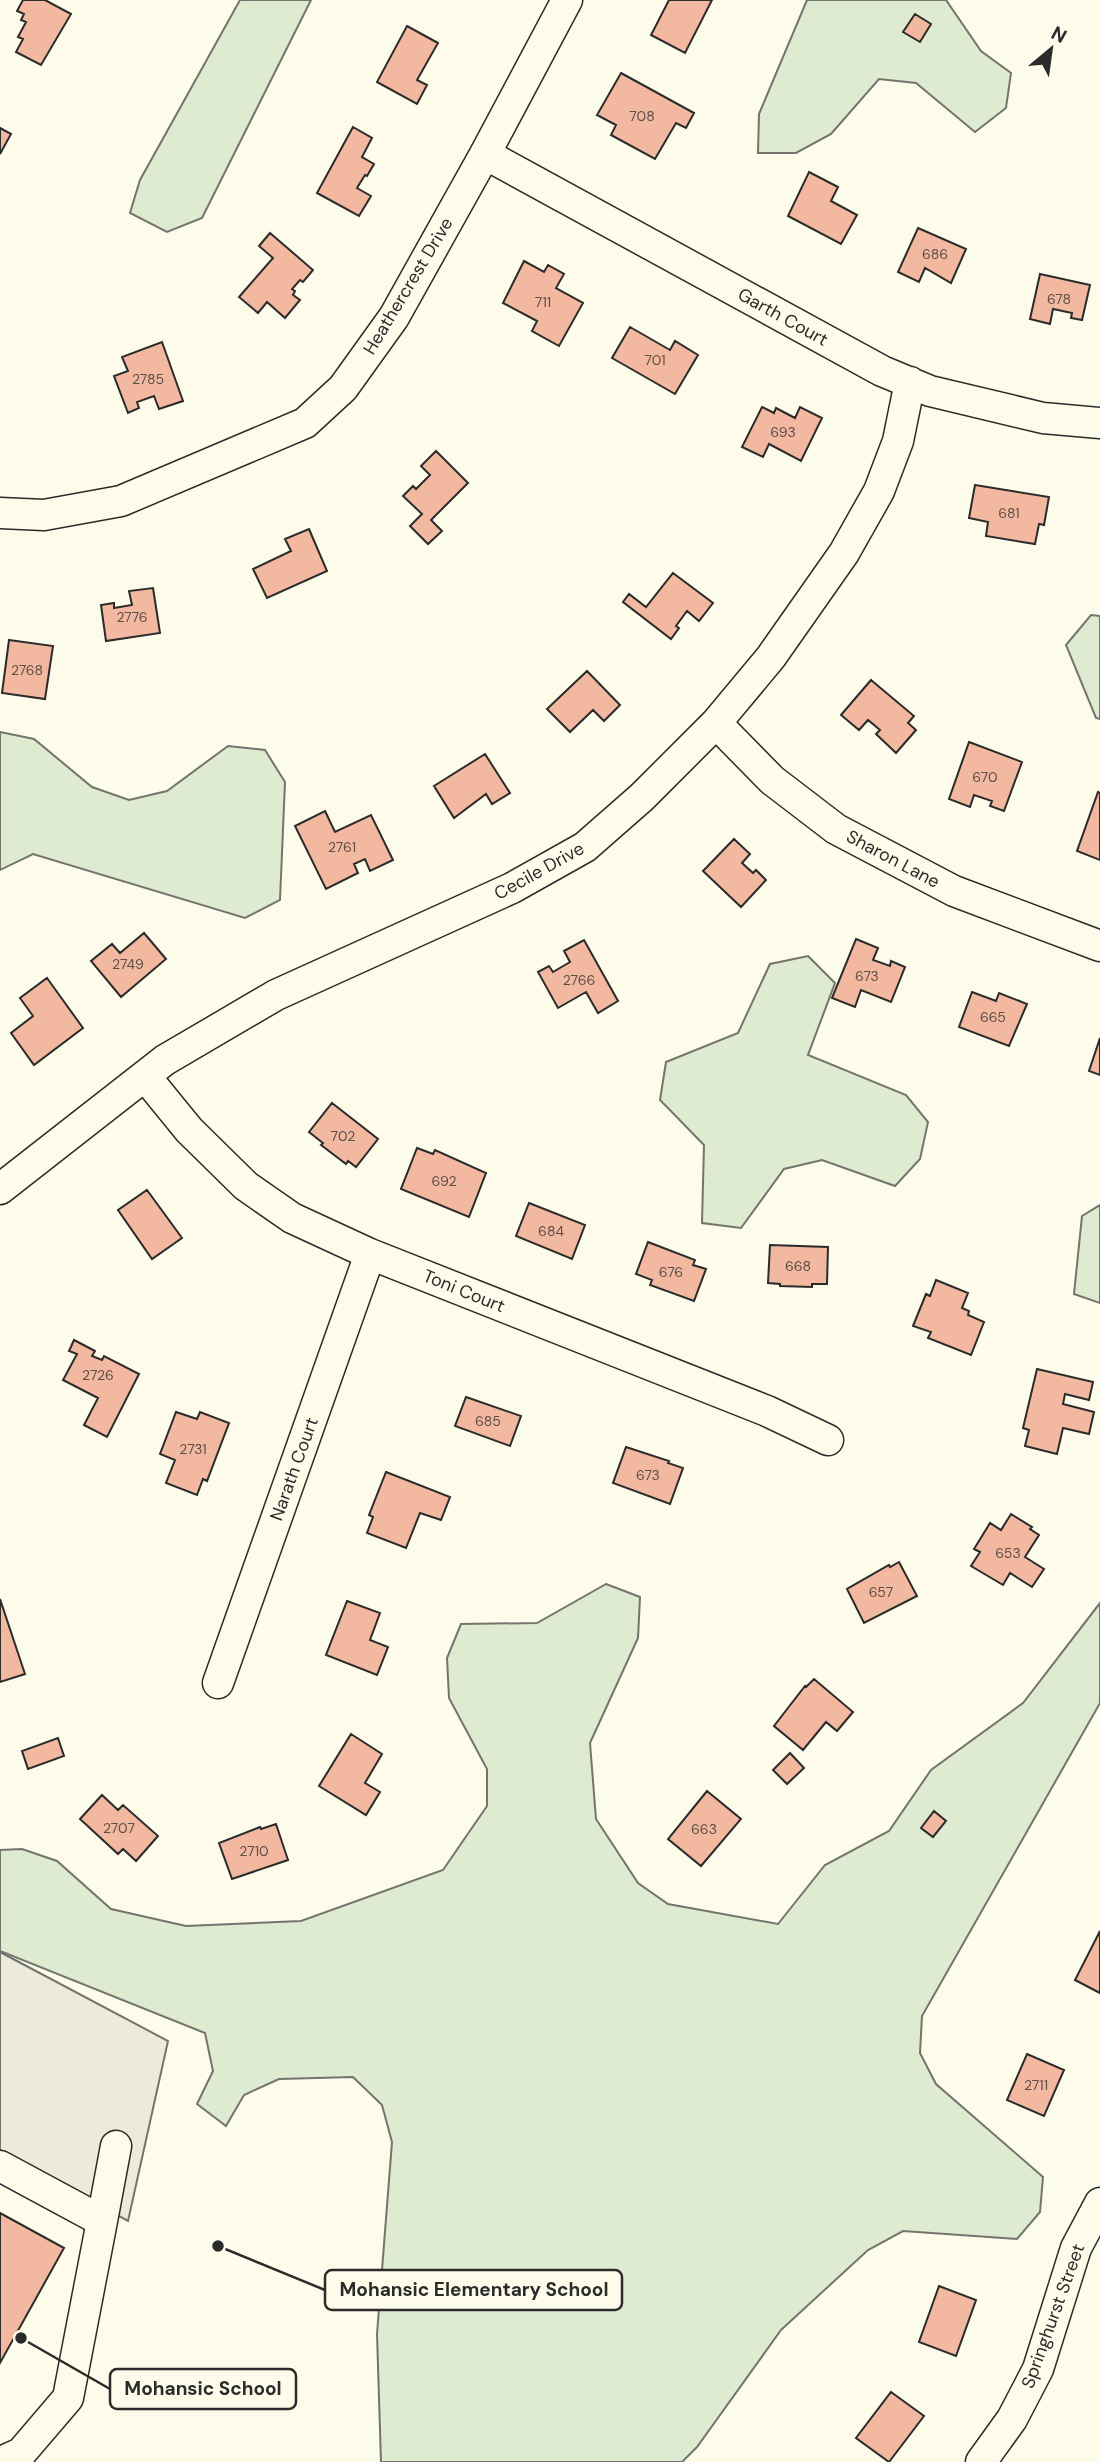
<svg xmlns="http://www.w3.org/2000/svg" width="1100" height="2462" font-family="'DM Sans',sans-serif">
  <rect width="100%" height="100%" fill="#fdfbea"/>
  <path fill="#deebd1" stroke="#74746e" stroke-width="2" d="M240 0H311L202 218 167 232 130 213 140 180Z
    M807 0H946L981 51 1011 73 1006 108 975 132 916 83 879 79 831 134 796 153H758L759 114Z
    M1091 615 1100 616V719L1096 718 1066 645Z
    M0 732 34 739 92 787 129 800 167 791 228 746 265 750 285 782 280 900 245 918 33 854 0 870Z
    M808 956 835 983 808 1055 906 1095 928 1122 920 1159 895 1186 822 1160 784 1169 741 1228 702 1223 704 1145 660 1100 666 1062 738 1033 770 964Z
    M1100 1205V1303L1074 1294 1082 1216Z
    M606 1584 640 1597 638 1638 590 1743 596 1819 638 1883 668 1904 778 1924 825 1865 889 1831 931 1770 1023 1703 1100 1603V1703L922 2016 920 2053 936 2084 1043 2177 1040 2212 1017 2239 903 2231 868 2250 781 2330 697 2447 682 2462H381L377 2334 392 2142 382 2105 353 2077 279 2079 244 2095 226 2126 197 2104 213 2071 205 2033 0 1951V1850L22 1849 57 1861 111 1909 186 1926 301 1921 443 1870 487 1806V1769L449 1698 447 1658 461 1624 537 1623Z"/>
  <path fill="#eceadb" stroke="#74746e" stroke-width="2" d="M0 1952 168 2041 128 2221 0 2151Z"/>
  <path fill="#f2b8a0" stroke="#2b2b2b" stroke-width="2" d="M23 0H45L71 14 41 65 16 52 23 39 18 37 26 22 21 20 24 14 17 11Z
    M669 0H712L685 53 651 35Z
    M915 14 931 24 920 42 903 32Z
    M407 26 438 43 417 80 427 85 417 104 377 82Z
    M621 73 694 113 686 128 676 123 655 159 611 135 616 125 597 115Z
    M353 127 372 138 362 157 374 164 367 176 365 175 357 188 371 196 359 216 317 193Z
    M0 128 11 134 0 154Z
    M809 172 838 187 831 201 857 215 841 244 788 216Z
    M918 228 966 249 951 283 925 268 919 282 898 272Z
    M270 233 313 270 303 282 300 280 292 289 295 291 293 295 300 300 285 318 267 302 258 313 239 297 273 258 259 246Z
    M524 261 544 272 548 265 564 274 556 288 583 303 559 346 532 331 537 321 503 303Z
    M1040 274 1090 285 1082 320 1071 318 1072 313 1053 309 1050 324 1030 319Z
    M630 327 670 350 675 341 698 355 675 394 612 358Z
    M162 342 183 401 159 409 154 396 137 402 139 408 128 413 114 376 128 371 122 357Z
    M762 407 774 413 776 408 795 418 800 407 822 418 801 461 769 444 763 457 742 447Z
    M436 451 468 483 431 520 442 531 428 544 410 526 422 514 403 496 413 486 416 489 430 475 421 466Z
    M975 485 1049 497 1044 525 1039 524 1035 544 986 536 988 522 969 518Z
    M309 529 327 571 267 598 253 569 291 551 285 539Z
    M673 573 713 603 699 621 687 611 676 626 679 628 671 639 623 602 629 594 646 607Z
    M153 588 160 633 106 641 101 605 114 603V608L132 605 129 591Z
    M9 640 53 646 45 699 2 693Z
    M587 671 620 705 604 721 593 710 570 732 547 709Z
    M871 680 914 716 908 723 916 730 896 753 876 734 880 730 868 720 859 730 841 715Z
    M969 742 1022 762 1004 811 990 806 992 801 974 795 970 807 949 799Z
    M485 754 510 793 492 804 486 794 454 818 434 786Z
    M1098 792 1100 793V860L1077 851Z
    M325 811 335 832 371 815 393 860 370 871 365 859 354 864 358 873 326 889 295 826Z
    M734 839 750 854 742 863 753 873 756 870 766 880 741 907 703 871Z
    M144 933 166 959 121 997 91 961 112 944 120 953Z
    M856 939 878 948 873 960 890 966 891 961 905 967 891 1002 861 990 855 1007 832 998Z
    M584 940 618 1001 598 1013 586 992 558 1008 538 972 549 966 553 972 570 962 564 951Z
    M47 978 83 1028 34 1065 11 1033 33 1016 20 998Z
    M972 992 996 1001 999 993 1027 1004 1009 1046 959 1027Z
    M1100 1038V1075L1089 1071Z
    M332 1103 378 1139 356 1167 348 1161 346 1164 321 1145 323 1143 309 1132Z
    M417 1148 433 1154 435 1150 486 1173 469 1217 401 1189Z
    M147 1190 182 1238 152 1259 118 1210Z
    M529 1203 585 1225 572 1259 516 1236Z
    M648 1242 695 1260 693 1265 706 1269 694 1301 650 1285 652 1280 636 1274Z
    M770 1245 828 1247 827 1284H812V1287L780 1286V1284L768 1283Z
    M936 1280 968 1293 962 1308 969 1311 968 1315 984 1322 971 1355 928 1338 931 1332 913 1326 926 1294 930 1296Z
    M74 1340 95 1351 92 1356 102 1360 104 1356 139 1374 107 1437 84 1425 98 1398 63 1380 77 1354 69 1351Z
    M1037 1369 1093 1382 1089 1400 1065 1394 1063 1404 1094 1412 1089 1434 1063 1428 1057 1454 1025 1446 1029 1430 1023 1428Z
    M466 1397 521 1416 510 1446 455 1426Z
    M176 1412 197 1419 200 1412 229 1423 207 1481 203 1479 197 1495 166 1483 175 1460 160 1454Z
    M626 1447 669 1461 668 1463 683 1468 670 1504 613 1483Z
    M386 1472 450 1497 441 1520 420 1513 406 1548 367 1533 373 1517 369 1515Z
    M1011 1514 1032 1527 1030 1529 1039 1535 1025 1557 1044 1569 1032 1587 1010 1573 1003 1585 971 1566 980 1552 974 1549 990 1523 1001 1530Z
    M899 1562 917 1596 864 1623 847 1589 889 1565 890 1567Z
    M0 1599 25 1674 0 1682Z
    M347 1601 380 1613 370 1640 388 1647 377 1675 326 1655Z
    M814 1679 853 1712 837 1731 826 1722 803 1750 774 1726 805 1686 806 1687Z
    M351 1734 382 1754 365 1783 380 1792 366 1815 319 1786Z
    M58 1738 64 1756 28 1769 22 1751Z
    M790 1753 804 1768 787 1784 773 1770Z
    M707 1791 741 1819 701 1866 668 1839Z
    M102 1795 118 1810 123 1805 158 1836 136 1861 123 1849 118 1854 80 1819Z
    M934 1811 946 1821 933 1837 921 1828Z
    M276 1824 288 1860 232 1879 219 1843 260 1827 261 1829Z
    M1100 1931V1993L1075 1980Z
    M1027 2054 1064 2070 1044 2116 1007 2100Z
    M0 2213 64 2248 0 2363Z
    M939 2286 976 2300 956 2356 919 2342Z
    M891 2392 924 2416 889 2462 856 2438Z"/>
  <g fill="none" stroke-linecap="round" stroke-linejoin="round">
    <defs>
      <path id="minor" d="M485 154 882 371 930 391 1043 418 1100 423
        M0 513 44 515 121 501 305 423 343 388 394 317 485 154 567 0
        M716 723 772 780 836 829 954 891 1100 946
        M145 1076 189 1130 246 1186 292 1218 370 1254 767 1411 828 1440
        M0 1189 165 1060 276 995 512 888 585 847 642 797 716 723 771 657 844 553 879 491 898 441 910 382
        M218 1683 370 1254
        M0 2166 102 2221 68 2398 21 2453 1 2462
        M102 2221 116 2146
        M981 2462 1012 2419 1038 2369 1076 2248 1100 2203"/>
    </defs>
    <use href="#minor" stroke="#2b2b2b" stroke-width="33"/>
    <use href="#minor" stroke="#fdfbea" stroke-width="30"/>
  </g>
  <g text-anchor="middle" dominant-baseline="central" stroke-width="5" stroke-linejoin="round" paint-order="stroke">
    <g font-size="14" fill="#5d4e48">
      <text x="642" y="116">708</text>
      <text x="935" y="254">686</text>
      <text x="1059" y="299">678</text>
      <text x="543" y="302">711</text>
      <text x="655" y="360">701</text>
      <text x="148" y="379">2785</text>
      <text x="783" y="432">693</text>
      <text x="1009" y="513">681</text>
      <text x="132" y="617">2776</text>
      <text x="27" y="670">2768</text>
      <text x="985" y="777">670</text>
      <text x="342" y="847">2761</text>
      <text x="128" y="964">2749</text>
      <text x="867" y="976">673</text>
      <text x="579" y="980">2766</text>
      <text x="993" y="1017">665</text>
      <text x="343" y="1136">702</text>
      <text x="444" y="1181">692</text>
      <text x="551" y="1231">684</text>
      <text x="798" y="1266">668</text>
      <text x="671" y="1272">676</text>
      <text x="98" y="1375">2726</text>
      <text x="488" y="1421">685</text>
      <text x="193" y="1449">2731</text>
      <text x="648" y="1475">673</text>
      <text x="1008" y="1553">653</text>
      <text x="881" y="1592">657</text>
      <text x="119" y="1828">2707</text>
      <text x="704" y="1829">663</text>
      <text x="254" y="1851">2710</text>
      <text x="1036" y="2085">2711</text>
    </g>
    <g font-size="18" fill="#2b2b2b" stroke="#fdfbea">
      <text transform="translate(408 286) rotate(-59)">Heathercrest Drive</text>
      <text transform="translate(783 317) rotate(29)">Garth Court</text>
      <text transform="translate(893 859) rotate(28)">Sharon Lane</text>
      <text transform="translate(539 871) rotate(-29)">Cecile Drive</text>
      <text transform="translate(464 1291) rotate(22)">Toni Court</text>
      <text transform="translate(294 1469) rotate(-70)">Narath Court</text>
      <text transform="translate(1053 2316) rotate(-70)">Springhurst Street</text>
    </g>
  </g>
  <path fill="none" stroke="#2b2b2b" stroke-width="2.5" d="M218 2246L325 2290M21 2338L110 2389"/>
  <g fill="#2b2b2b" stroke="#fdfbea" stroke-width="2.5">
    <circle cx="218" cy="2246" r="7"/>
    <circle cx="21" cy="2338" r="7"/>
  </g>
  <g fill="#fdfbea" stroke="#2b2b2b" stroke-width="2.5">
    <rect x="325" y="2270" width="297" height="40" rx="7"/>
    <rect x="110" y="2369" width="186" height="40" rx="7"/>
  </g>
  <g font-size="19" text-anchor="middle" font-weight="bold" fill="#2b2b2b">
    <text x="474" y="2296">Mohansic Elementary School</text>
    <text x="203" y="2395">Mohansic School</text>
  </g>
  <g transform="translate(1051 49) rotate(29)" stroke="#fdfbea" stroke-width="5" paint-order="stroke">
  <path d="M0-5L12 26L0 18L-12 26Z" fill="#2b2b2b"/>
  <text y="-10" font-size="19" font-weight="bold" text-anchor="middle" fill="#2b2b2b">N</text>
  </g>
</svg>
